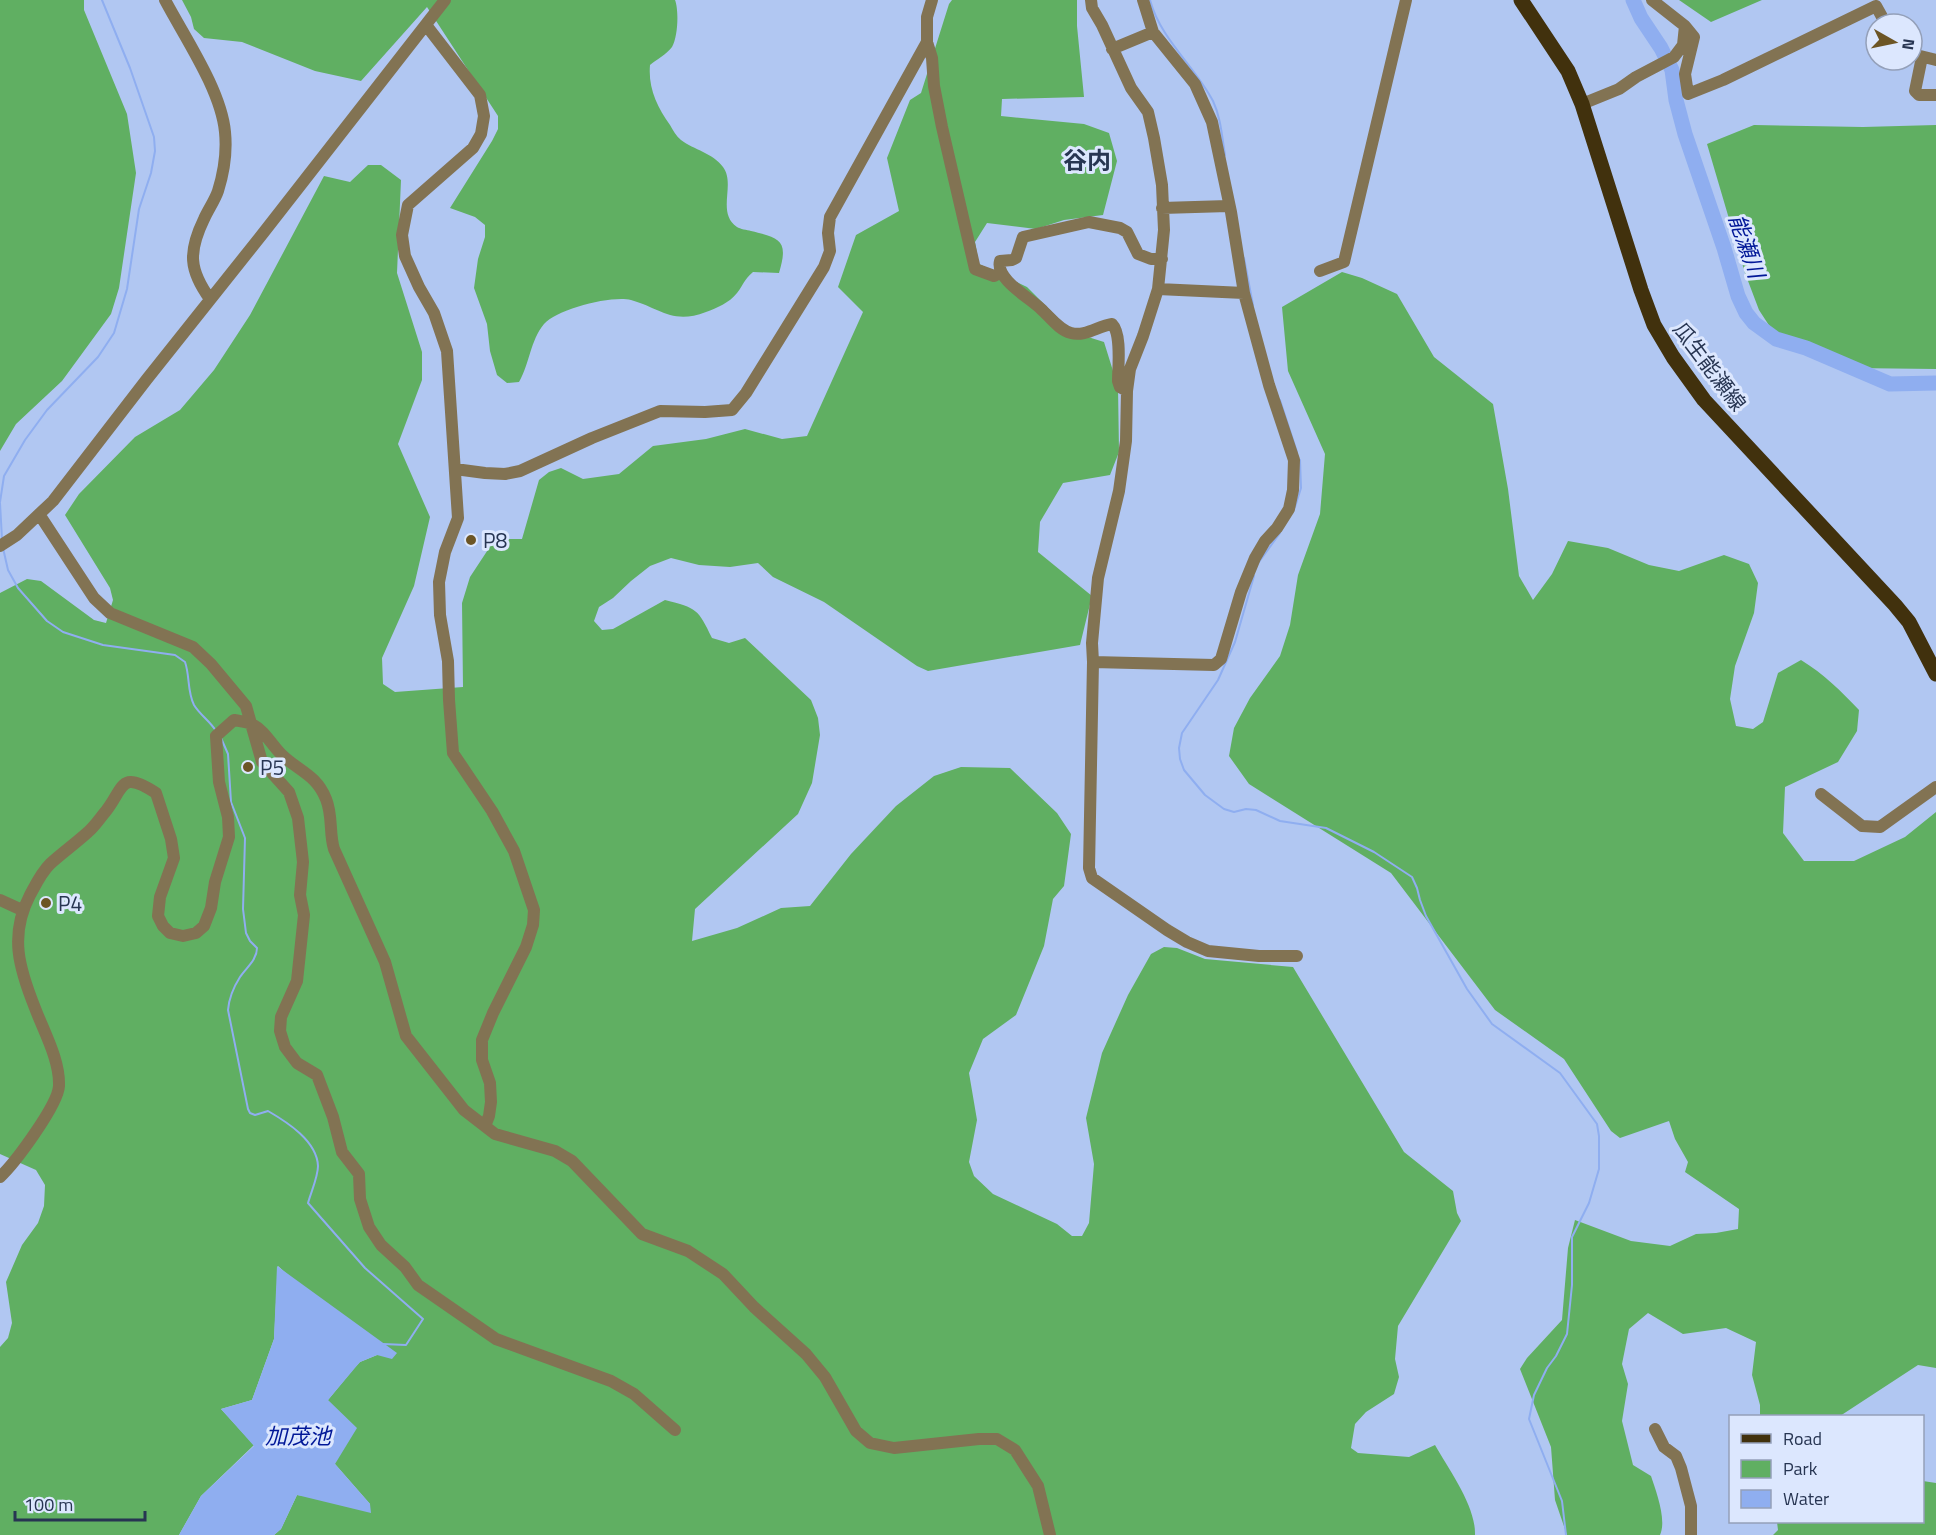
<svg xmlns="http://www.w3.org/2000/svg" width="1936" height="1535" font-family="'Titillium Web','Noto Sans JP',sans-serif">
  <rect width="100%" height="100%" fill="#b1c7f2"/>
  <path fill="#60af62" d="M0 0H84V10L127 114 136 173 119 288 111 314 62 381 16 424 0 451Z
    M182 0H675C679 10 678 37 672 47 667 54 656 60 650 65 648 88 657 107 670 125 673 130 676 136 681 140 694 150 713 153 723 167 736 184 716 213 737 227 740 229 747 230 751 231 780 238 789 240 779 273L753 272C743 281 744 284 737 293 729 303 717 308 706 312 672 325 660 308 631 300 612 295 557 309 544 324 530 341 530 363 519 382L507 383 497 375 490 351 487 324 474 288 478 259 485 237V225L475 217 450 208 492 141 498 129V116L427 7 361 81 315 71 242 42 204 38 194 29 191 17Z
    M952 0H1077V26L1084 97 1002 99 1001 116 1084 124 1109 133 1117 161 1103 215 1064 220 1036 229 987 223 975 242 979 264 1027 287 1072 332 1104 342 1118 387 1119 452 1110 475 1063 483 1040 522 1038 552 1092 596 1080 645 928 671 917 666 824 602 773 577 758 563 730 567 699 565 671 558 650 566 631 581 613 598 599 607 594 621 602 630 613 629 665 600C697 608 698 609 712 638L729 643 745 638 811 700 818 718 820 735 812 783 798 814 695 909 692 941 737 928 781 908 810 906 851 854 896 806 934 776 961 767 1010 768 1057 813 1071 834 1064 886 1053 899 1044 946 1016 1015 983 1039 969 1073 977 1120 969 1162 974 1176 993 1194 1057 1224 1072 1236H1082L1089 1223 1094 1164 1086 1118 1102 1053 1128 995 1151 954 1164 947 1177 948 1205 959 1293 967 1404 1152 1453 1191 1457 1213 1461 1221 1398 1326 1395 1359 1399 1377 1394 1394 1366 1412 1355 1424 1351 1448 1358 1453 1409 1457 1435 1445C1449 1470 1476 1506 1475 1535H274L281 1529 297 1495 370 1504 335 1464 328 1400 355 1367 360 1362 377 1355 278 1266 274 1339 252 1400 221 1409 254 1445 201 1496 179 1535H0V1347L8 1338 12 1323 6 1282 22 1245 38 1223 44 1206 45 1185 36 1170 0 1154V593L27 579 41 581 94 620 106 623 113 600 110 588 65 515 79 494 135 437 180 410 214 370 250 315 324 176 350 182 368 165H381L401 180 397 273 422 352V380L398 444 430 517 414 586 382 658 383 684 395 692 463 687 462 603 470 577 495 539H522L539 480 549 472 561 468 583 479 619 474 653 446 706 439 745 429 782 439 807 436 863 312 838 287 856 235 899 211 887 158 910 100 921 93 949 4Z
    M1679 0H1762L1711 22Z
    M1754 125 1863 127 1936 125V369L1851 368 1774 333 1759 310 1745 273 1707 144Z
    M1342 272 1362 278 1397 294 1434 357 1493 404 1508 489 1519 576 1533 600 1552 574 1568 541 1608 548 1649 565 1679 571 1724 555 1749 564 1758 583 1754 613 1735 666 1730 699 1736 726 1753 729 1763 722 1778 673 1801 660C1824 674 1841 691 1859 710L1857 731 1838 762 1785 787 1783 833 1804 861H1854L1905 837 1936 812V1368L1918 1365 1840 1416H1760V1405L1752 1375 1756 1342 1726 1328 1683 1334 1648 1313 1629 1329 1622 1364 1628 1384 1622 1421 1633 1465 1651 1476C1656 1491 1667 1520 1660 1535H1567L1555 1500 1551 1447 1520 1369 1527 1358 1562 1320 1568 1248 1575 1220 1631 1241 1670 1246 1696 1234 1716 1233 1738 1229 1739 1209 1685 1172 1688 1162 1675 1139 1669 1121 1620 1138 1611 1131 1564 1059 1495 1010 1391 873 1249 784 1229 756 1234 728 1250 698 1280 656 1290 625 1298 575 1320 514 1325 454 1288 371 1282 307Z
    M1923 1481 1936 1483V1535H1773L1778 1530 1777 1522H1922Z"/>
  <path fill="#8faef0" d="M277 1266 397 1353 392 1359 377 1355 360 1362 328 1400 357 1428 335 1464 370 1504 371 1513 297 1495 281 1529 274 1535H179L201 1496 254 1446 221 1409 252 1400 274 1339Z"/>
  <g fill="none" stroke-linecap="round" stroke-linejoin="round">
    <path stroke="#8faef0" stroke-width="2" d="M1150 0C1161 40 1194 65 1213 101 1221 118 1222 137 1225 155
      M1244 258 1253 305
      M1280 400 1297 452
      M0 502 4 476 25 440 47 410 98 357 114 333 127 289 139 209 151 173 155 151 154 137 130 68 102 0
      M0 503 2 539
      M1295 507 1301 488 1300 460
      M3 548 8 570 18 588 47 621 63 632 103 645 175 655 185 662C190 676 187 691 194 705 200 715 210 721 216 731
      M1259 562 1280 533
      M1254 576 1235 642 1218 680 1182 733 1179 748 1180 759 1184 770 1205 795 1224 809 1234 812 1246 809 1256 810 1280 821 1326 828 1374 852 1412 877 1417 888 1420 900 1426 916 1467 989 1492 1024 1560 1073 1597 1124 1599 1136V1169L1589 1203 1572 1237V1285L1567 1334 1556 1356 1547 1368 1534 1395 1529 1419 1562 1501 1566 1535
      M221 738 228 754 231 802 245 838 243 909 246 933 250 941 257 948C257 960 246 968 240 977 233 988 229 998 228 1010L248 1109 250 1113 255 1115 268 1111C287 1122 317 1141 318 1166 318 1177 311 1192 308 1203L365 1268 423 1319 406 1345 383 1344"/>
    <path stroke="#8faef0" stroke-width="15" d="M1633 0 1641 18 1661 48 1672 70 1676 100 1685 134 1724 248 1738 296 1746 313 1754 323 1776 339 1806 348 1890 384 1936 383"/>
    <path stroke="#827353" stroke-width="12" d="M165 0C185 38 221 90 225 132 227 152 224 172 218 191 215 200 208 210 204 219 188 252 189 270 210 299
      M932 0 927 17V42L932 58 934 86 942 127 975 269 994 276 1001 272
      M1091 0 1092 8 1102 25 1131 88 1148 112 1154 138 1162 185 1164 230 1158 289 1143 336 1130 369 1127 391 1126 441 1119 491 1098 578 1092 643 1093 662 1089 868 1092 878 1167 930 1187 942 1208 951 1259 956H1297
      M1652 0 1685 26 1694 37 1685 74 1688 94 1723 80 1876 6 1886 24
      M426 25 480 95 484 116 481 134 473 148 408 205 402 235 405 256 419 287 434 313 447 351 458 518 445 552 439 582 440 615 448 661 449 700 453 753 492 811 514 851 534 910 533 925 526 947 493 1013 482 1040V1060L490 1083 491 1102 489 1116 485 1126
      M1112 49 1153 32 1143 0
      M1912 54 1936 60
      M1922 57 1915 91 1919 95H1936
      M1582 104 1619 89 1636 77 1674 57 1683 45 1685 26
      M1162 208 1228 206
      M1320 271 1344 262 1406 0
      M1158 289 1244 293
      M1127 391 1120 387 1118 381C1118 367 1122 334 1112 324 1098 326 1085 337 1071 333 1059 330 1050 317 1041 309 1030 298 995 279 1000 261L1012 260 1016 258 1023 237 1089 222 1120 228 1127 232 1138 254 1151 259H1162
      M455 469 485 473 505 474 520 471 592 438 660 411 705 412 732 410 746 393 824 267 830 251 828 233 830 217 927 42
      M39 514 94 598 110 613 193 647 211 664 246 706 262 762 289 792 298 818 303 862 300 895 304 915 297 981 281 1017 280 1031 285 1047 297 1063 317 1075 333 1117 342 1152 359 1174 360 1199 369 1227 381 1245 405 1267 418 1285 496 1339 611 1381 634 1394 675 1430
      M0 546 17 535 53 501 147 379 264 232 445 0
      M1093 662 1214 665 1221 659 1241 592 1255 558 1265 541 1277 528 1289 509 1293 490 1294 460 1269 385 1244 293 1231 212 1212 122 1195 84 1153 32
      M1821 794 1862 826 1880 827 1936 787
      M0 900 22 910
      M0 1177C15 1163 58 1105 59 1086 60 1060 44 1032 35 1008 19 968 9 935 30 895 36 884 41 873 50 864 62 853 76 843 88 832 95 826 100 818 106 811 124 788 120 769 156 793L171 839 174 858 160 897 158 916 163 926 170 933 183 936 196 933 204 926 211 908 215 882 229 837 228 817 219 782 216 736 234 720C239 721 247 722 252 724 265 731 271 744 281 754 298 771 316 774 326 799 333 816 329 833 334 849L385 962 406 1036 464 1110 495 1134 555 1151 572 1161 642 1234 688 1251 723 1274 754 1307 806 1354 825 1377 856 1431 870 1443 894 1448 979 1439H997L1015 1450 1038 1486 1050 1535
      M1655 1429 1664 1447 1676 1456 1681 1468 1691 1506V1535"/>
    <path stroke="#41310d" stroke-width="15" d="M1521 0 1568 71 1582 104 1641 290 1654 325 1673 357 1704 400 1895 605 1909 622 1936 674"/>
  </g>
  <g fill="#6c5525" stroke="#dce7fe" stroke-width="2">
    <circle cx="471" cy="540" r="6"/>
    <circle cx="248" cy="767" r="6"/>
    <circle cx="46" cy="903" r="6"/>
  </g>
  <g text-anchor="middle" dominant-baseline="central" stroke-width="6" stroke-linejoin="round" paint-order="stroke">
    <g font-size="21" fill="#273552" stroke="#dce7fe">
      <text transform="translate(1710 366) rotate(53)">瓜生能瀬線</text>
    </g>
    <g font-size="21" fill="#273552" stroke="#dce7fe" text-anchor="start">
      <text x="483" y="540">P8</text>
      <text x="260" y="767">P5</text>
      <text x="58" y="903">P4</text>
    </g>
    <g font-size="22" font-style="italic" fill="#021898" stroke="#dce7fe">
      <text transform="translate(1747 246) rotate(71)">能瀬川</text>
      <text x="298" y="1436">加茂池</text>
    </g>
    <g font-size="24" font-weight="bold" fill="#273552" stroke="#dce7fe">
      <text x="1087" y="160">谷内</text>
    </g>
  </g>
  <rect x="1729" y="1415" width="195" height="108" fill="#dce7fe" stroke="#94a0b9" stroke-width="1.5"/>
  <rect x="1741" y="1434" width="30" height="9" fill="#41310d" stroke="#94a0b9" stroke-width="1.5"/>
  <text x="1783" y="1445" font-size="18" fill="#273552">Road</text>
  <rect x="1741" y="1460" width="30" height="18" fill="#60af62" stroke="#94a0b9" stroke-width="1.5"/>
  <text x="1783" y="1475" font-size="18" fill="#273552">Park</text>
  <rect x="1741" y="1490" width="30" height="18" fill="#8faef0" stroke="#94a0b9" stroke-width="1.5"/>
  <text x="1783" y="1505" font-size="18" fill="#273552">Water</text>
  <g transform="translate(1894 42) rotate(99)"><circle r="28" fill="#dce7fe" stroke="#94a0b9" stroke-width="1.5"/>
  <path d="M0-4.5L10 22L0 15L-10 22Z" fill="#6c5525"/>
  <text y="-9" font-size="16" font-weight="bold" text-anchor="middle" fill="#273552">N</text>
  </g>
  <path d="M15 1511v9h130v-9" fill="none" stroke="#273552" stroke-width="3"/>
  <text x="24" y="1511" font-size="18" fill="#273552" stroke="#dce7fe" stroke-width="4.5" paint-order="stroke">100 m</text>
</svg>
